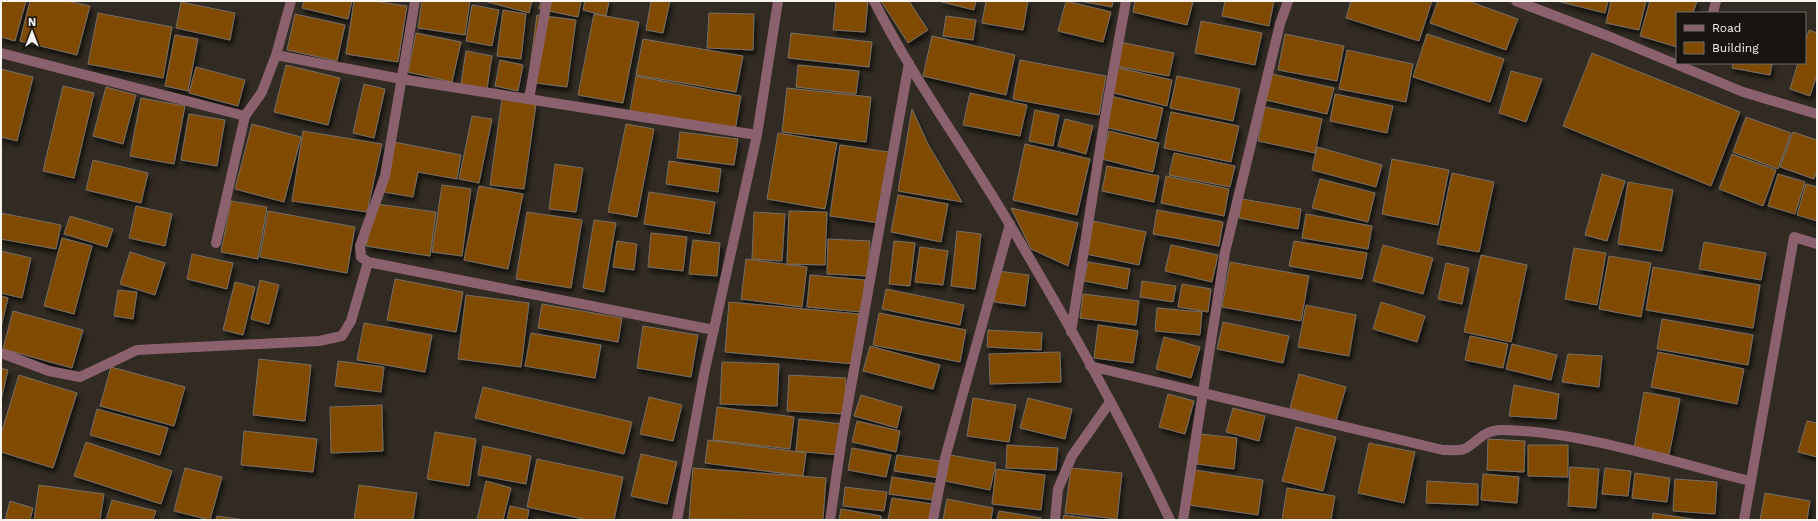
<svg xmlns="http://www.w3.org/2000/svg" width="1818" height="521" font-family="'Work Sans',sans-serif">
  <defs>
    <filter id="shadow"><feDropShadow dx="2.5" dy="4.5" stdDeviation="2" flood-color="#0009"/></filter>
  </defs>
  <rect width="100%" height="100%" fill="#312b23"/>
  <path fill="#804b02" stroke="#776e66" filter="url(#shadow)" d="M1 1H26L15 41 1 37Z
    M30 1H67L90 6 77 55 20 41Z
    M304 1H352L348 19 302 8Z
    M354 1H373L407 6 398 62 346 54Z
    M422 1H470L465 35 418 28Z
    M484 1H532L529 13Z
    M541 1H581L578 17 539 9Z
    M585 1H609L606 16 583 10Z
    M651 1H670L663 33 646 30Z
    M836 1H868L865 32 833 30Z
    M881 1H909L928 30 908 43Z
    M938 1H976L974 10Z
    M986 1H1028L1023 30 982 23Z
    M1066 1 1111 12 1103 42 1058 31Z
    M1080 1H1113L1112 7Z
    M1135 1H1188L1193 2 1187 25 1133 12Z
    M1225 1H1274L1269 26 1222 16Z
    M1351 1H1432L1419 41 1346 18Z
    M1438 1H1468L1518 19 1506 50 1430 23Z
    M1557 1H1608L1605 13Z
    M1611 1H1646L1639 30 1606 23Z
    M1650 1H1697L1693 13H1677V47L1640 36Z
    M181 2 235 13 230 40 176 28Z
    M472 5 499 10 492 46 466 41Z
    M503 10 526 14 521 59 497 56Z
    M98 13 172 27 163 78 88 64Z
    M709 13 754 14 753 50 707 48Z
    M295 14 345 25 337 61 287 50Z
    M594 14 639 22 623 103 578 95Z
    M537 15 576 20 567 87 528 82Z
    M946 16 976 20 973 40 943 36Z
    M1201 21 1262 33 1255 65 1195 53Z
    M1809 30 1817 33V75L1810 96 1790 89 1798 63H1805V42Z
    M416 33 461 42 452 82 408 72Z
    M791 33 872 42 869 67 788 58Z
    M1285 34 1344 46 1337 81 1278 70Z
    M1427 34 1504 59 1490 102 1413 77Z
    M175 35 198 39 188 91 165 86Z
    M932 36 1015 55 1006 95 923 76Z
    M643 39 743 56 736 92 636 75Z
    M1120 42 1174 53 1169 76 1115 66Z
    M1347 50 1413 64 1406 102 1339 89Z
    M466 51 492 56 487 89 461 84Z
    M1592 53 1740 112 1711 186 1563 126Z
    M500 60 523 65 518 91 495 86Z
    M1020 60 1106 76 1099 115 1013 99Z
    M1733 63H1772L1770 75 1732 68Z
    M286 65 340 78 328 125 274 112Z
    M798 65 859 71 856 94 796 87Z
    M196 67 245 80 238 106 189 93Z
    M1115 67 1172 80 1167 106 1110 92Z
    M1 69 33 77 17 141 1 137Z
    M1511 71 1542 79 1526 122 1499 113Z
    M1272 74 1334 88 1327 114 1266 100Z
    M636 76 741 96 735 131 630 111Z
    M1177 76 1240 89 1233 121 1170 108Z
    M364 84 385 89 374 138 353 133Z
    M63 86 94 93 74 178 43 171Z
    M106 87 136 95 123 144 93 136Z
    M787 88 871 97 866 142 782 132Z
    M970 93 1027 105 1020 136 963 125Z
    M1335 94 1393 106 1387 133 1330 121Z
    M1110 96 1163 108 1156 139 1104 127Z
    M141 98 185 106 174 164 130 156Z
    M502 99 536 104 524 189 490 185Z
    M1265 107 1322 119 1315 153 1258 141Z
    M912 109 928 144 962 202 898 191Z
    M1035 110 1059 115 1053 146 1029 141Z
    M1171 112 1239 126 1231 162 1164 148Z
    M189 114 225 120 217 166 181 160Z
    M472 116 492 119 479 183 459 179Z
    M1746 117 1791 133 1778 169 1733 152Z
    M1065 119 1093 126 1086 154 1058 146Z
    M252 124 301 137 284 202 235 189Z
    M626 124 654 129 637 217 608 212Z
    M303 131 382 144 367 212 292 201Z
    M1109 131 1159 143 1153 172 1102 159Z
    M680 132 738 139 734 165 677 158Z
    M1793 132 1817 140V171L1814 179 1780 167Z
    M778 133 837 143 825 209 767 199Z
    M394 142 461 155 457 179 418 172 413 197 384 192Z
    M1025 144 1090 159 1077 215 1013 200Z
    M840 145 889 152 879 223 830 216Z
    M1317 147 1382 165 1376 187 1312 170Z
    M1174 153 1235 166 1230 187 1169 175Z
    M1732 154 1776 170 1763 206 1719 189Z
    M1392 159 1449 170 1438 225 1382 214Z
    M93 160 148 173 141 203 86 190Z
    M669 161 721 169 718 192 666 184Z
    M555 164 583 168 576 212 549 209Z
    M1107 166 1159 176 1154 202 1102 191Z
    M1452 173 1494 182 1479 252 1437 244Z
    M1602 174 1625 181 1607 241 1585 235Z
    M1778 174 1805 182 1795 214 1768 206Z
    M1166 176 1229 189 1224 216 1161 203Z
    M1320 179 1375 193 1368 222 1312 208Z
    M1628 182 1673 190 1662 251 1618 244Z
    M1806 184 1817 187V221L1797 215Z
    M442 185 471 189 462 256 432 252Z
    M479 186 523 194 508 269 464 260Z
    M649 192 715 202 710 234 644 224Z
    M898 195 948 204 941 242 891 232Z
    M1242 199 1301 209 1298 229 1239 218Z
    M231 201 267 207 258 259 221 252Z
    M377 204 436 212 430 256 366 246Z
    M136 206 172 214 165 246 129 238Z
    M1011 208 1078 223 1068 266 1031 249Z
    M1157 210 1223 222 1219 246 1153 234Z
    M268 211 355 227 347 273 260 257Z
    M789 211 827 212 825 265 787 264Z
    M527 212 582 220 571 288 516 279Z
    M754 212 785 214 782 261 752 259Z
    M1 213 61 225 56 249 1 239Z
    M1306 214 1372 226 1368 249 1302 238Z
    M70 216 113 229 107 247 64 234Z
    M594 220 616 223 604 292 583 288Z
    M1093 221 1146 232 1139 265 1086 254Z
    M957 231 981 234 975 289 951 286Z
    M651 233 687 237 683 271 648 267Z
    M62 238 92 246 74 314 44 306Z
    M828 239 870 241 868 276 827 274Z
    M693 240 720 243 717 276 689 274Z
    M617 241 637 244 634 270 613 267Z
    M894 241 915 243 910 286 889 284Z
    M1294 241 1367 253 1362 279 1289 266Z
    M1704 242 1766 253 1761 280 1699 269Z
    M1171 245 1218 255 1212 282 1165 271Z
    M1383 245 1433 258 1423 294 1373 281Z
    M920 247 948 251 943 285 915 282Z
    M1574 248 1606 253 1597 305 1565 299Z
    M1 251 31 258 22 298 1 293Z
    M130 252 165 263 155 295 120 284Z
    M192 254 233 263 227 289 187 279Z
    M1481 255 1527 265 1511 342 1464 332Z
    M1609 256 1651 263 1641 317 1599 309Z
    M746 259 807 267 802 307 741 299Z
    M1088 262 1130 269 1127 289 1084 281Z
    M1230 262 1309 276 1301 321 1222 307Z
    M1446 263 1469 268 1462 304 1438 299Z
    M1653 267 1760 285 1753 328 1646 310Z
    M998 271 1029 275 1025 306 994 302Z
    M810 275 865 280 862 312 807 307Z
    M395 279 463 292 456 332 387 320Z
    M260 280 279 285 269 324 251 319Z
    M1142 281 1176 286 1173 302 1140 297Z
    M235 282 255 287 243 335 223 330Z
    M1182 284 1211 289 1208 312 1178 307Z
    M886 289 964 305 960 325 882 309Z
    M118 290 137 292 133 319 114 316Z
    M1083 294 1139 301 1136 325 1080 318Z
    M466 295 529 303 521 367 458 359Z
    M1 296 8 298 1 327Z
    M729 302 859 314 854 364 725 352Z
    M1381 302 1425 316 1417 342 1373 329Z
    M542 304 622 318 618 342 538 328Z
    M1306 305 1356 315 1349 356 1298 347Z
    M1157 308 1202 312 1200 335 1155 331Z
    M13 311 83 330 72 368 3 349Z
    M879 313 966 330 960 362 873 345Z
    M1662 319 1753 335 1748 365 1657 349Z
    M1223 322 1289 336 1283 363 1217 349Z
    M364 323 432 335 425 372 357 360Z
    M1098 325 1138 331 1133 363 1094 358Z
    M643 326 698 335 691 377 637 368Z
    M988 330 1042 333 1041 350 987 347Z
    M531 333 601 345 595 378 525 366Z
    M1470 336 1508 344 1503 368 1465 360Z
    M1164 337 1200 347 1191 378 1156 369Z
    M1512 344 1557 355 1551 380 1506 369Z
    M870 346 940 365 933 389 863 371Z
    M1060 352 1061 382 990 384 989 354Z
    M1658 352 1744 369 1737 404 1651 387Z
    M1568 354 1602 356 1599 387 1562 382Z
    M259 359 311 365 305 421 253 415Z
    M338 361 384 367 381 392 335 386Z
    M722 362 779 364 777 406 720 404Z
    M111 367 185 387 174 426 100 406Z
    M1 368 8 370 1 400Z
    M1299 374 1346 387 1336 421 1290 408Z
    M19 375 77 393 53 468 1 452V434Z
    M789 375 846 378 844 414 787 411Z
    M1514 385 1559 394 1556 419 1509 416Z
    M483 387 632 422 624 454 475 418Z
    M1644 392 1680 399 1669 455 1634 448Z
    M1168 394 1194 401 1185 434 1159 427Z
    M861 395 902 407 897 428 854 416Z
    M649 397 682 405 673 441 640 434Z
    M973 398 1016 405 1009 442 967 436Z
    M1028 398 1072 409 1065 439 1020 428Z
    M382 405 383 451 331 453 330 407Z
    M717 407 794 417 790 449 713 440Z
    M1233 408 1265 416 1259 441 1226 432Z
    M97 409 168 428 160 455 90 435Z
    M799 419 842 424 838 455 796 451Z
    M857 421 900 431 896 452 852 442Z
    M1807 421 1817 423V457L1798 452Z
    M1296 427 1336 437 1323 491 1282 481Z
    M244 431 317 439 313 472 241 465Z
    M435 432 476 439 469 486 427 479Z
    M1201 434 1237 438 1234 469 1197 464Z
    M1488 439 1525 441 1524 472 1487 470Z
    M708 440 806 453 803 476 705 463Z
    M86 442 172 471 161 504 74 476Z
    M1369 443 1415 452 1404 503 1358 493Z
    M1007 445 1058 448 1056 470 1006 468Z
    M1528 445H1568V477L1528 476Z
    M483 446 531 456 526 484 478 475Z
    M852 448 891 455 886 477 848 470Z
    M641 454 677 462 667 504 631 496Z
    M897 455 941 461 939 478 894 471Z
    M950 455 996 463 990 490 945 481Z
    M537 459 623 477 614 520H588L527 507Z
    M1570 467 1599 469 1596 508 1568 506Z
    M185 468 222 477 210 520 174 511Z
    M693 468 826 478 823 520 689 519Z
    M1071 468 1122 473 1117 519 1065 513Z
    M1605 468 1631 471 1628 496 1602 494Z
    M996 469 1045 475 1041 510 992 504Z
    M1194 470 1263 480 1258 515 1189 505Z
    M1635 473 1670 478 1667 502 1632 498Z
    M1483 474 1519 477 1517 503 1481 500Z
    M892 477 936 484 933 500 889 494Z
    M1675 479 1717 482 1715 514 1673 511Z
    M486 481 511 488 503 520H477Z
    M1427 481 1478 484V505L1426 503Z
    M39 485 104 494 100 520H34Z
    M359 485 417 493 413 520H354Z
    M845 487 887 492 884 511 843 506Z
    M1287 488 1335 496 1331 520H1282Z
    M1765 493 1810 501 1807 520H1760Z
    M892 498 933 504 930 520H888Z
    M947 499 993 508 991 520H943Z
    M112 500 156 511 153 520H106Z
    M10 501 33 508 30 520H5Z
    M510 506 529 510 527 520H507Z
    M841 509 881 516V520H839Z
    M999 511 1041 518 1040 520H997Z
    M1653 513 1698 520H1652Z
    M1064 515 1102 520H1063Z
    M217 516 245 520H216Z"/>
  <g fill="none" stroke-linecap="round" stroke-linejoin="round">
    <path stroke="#8c616e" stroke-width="10" d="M415 1 385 176 360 246 361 257 368 262 714 330
      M874 1C913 79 966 150 1010 225 1067 321 1123 419 1170 520
      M1516 1 1608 36 1743 92 1817 114
      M1713 13 1716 1
      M1 53 245 116
      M276 55 401 79 757 135
      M529 99 547 1
      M216 243 245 116 262 92 276 55 291 1
      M1071 332 1106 111 1126 1
      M1 353 49 371 80 377 137 350 319 341 342 336 351 321 368 262
      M1090 366 1443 450C1449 450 1459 451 1464 449 1477 443 1483 430 1501 430 1582 431 1672 462 1750 481
      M677 520 704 374 757 135 778 1
      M830 520 842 437 909 63
      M933 520 945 458 1010 224
      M1055 520 1058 489 1072 456 1110 402
      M1183 520 1225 252 1280 24 1288 1
      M1744 520 1794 237 1817 244"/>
  </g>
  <rect width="1818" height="521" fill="none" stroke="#f6f2ed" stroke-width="4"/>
  <rect x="1676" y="12" width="130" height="52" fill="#171411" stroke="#706d69"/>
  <rect x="1684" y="25" width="20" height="6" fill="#8c616e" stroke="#706d69"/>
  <text x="1712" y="32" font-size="12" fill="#f6f2ed">Road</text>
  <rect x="1684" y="42" width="20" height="12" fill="#804b02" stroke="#706d69"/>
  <text x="1712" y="52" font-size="12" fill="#f6f2ed">Building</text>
  <g transform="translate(32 32)" stroke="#171411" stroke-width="3" paint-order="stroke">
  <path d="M0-3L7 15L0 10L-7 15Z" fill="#f6f2ed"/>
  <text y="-6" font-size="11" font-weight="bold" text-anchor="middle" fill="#f6f2ed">N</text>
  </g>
</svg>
